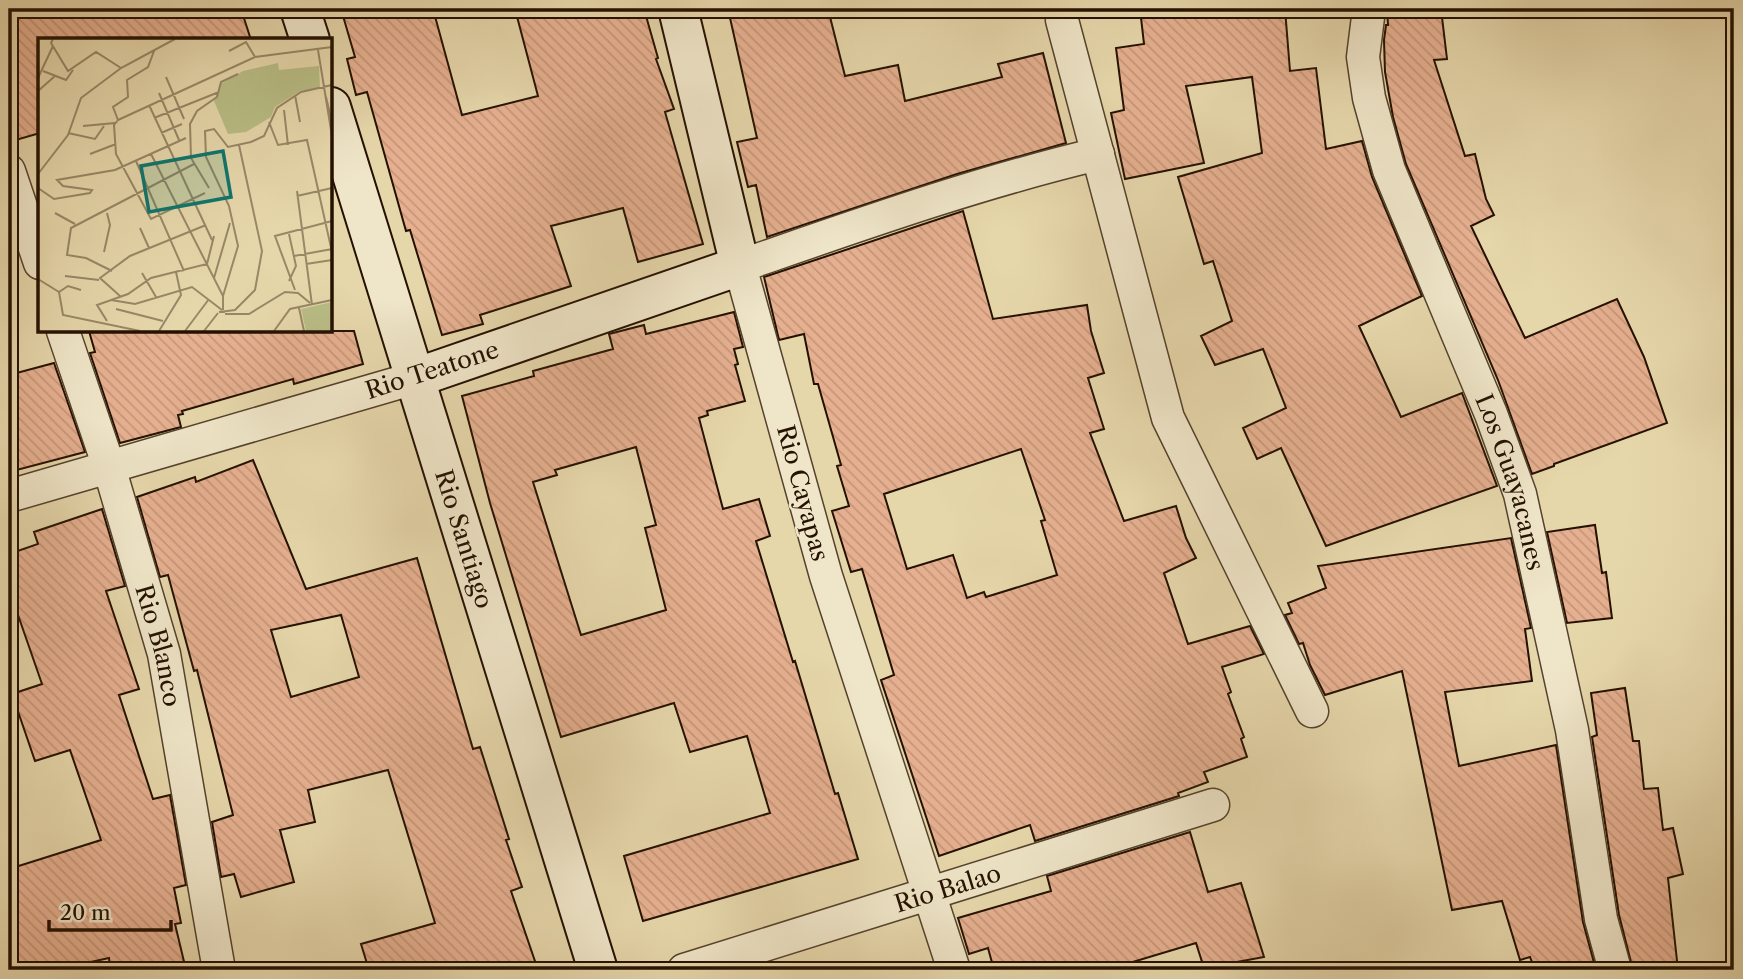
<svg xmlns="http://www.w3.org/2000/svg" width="1743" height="979" font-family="'Libre Caslon Text',serif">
  <defs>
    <pattern id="building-back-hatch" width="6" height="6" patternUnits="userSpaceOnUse" patternTransform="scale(1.75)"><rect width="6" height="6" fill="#e6b090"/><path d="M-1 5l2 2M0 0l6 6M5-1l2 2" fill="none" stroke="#c5967a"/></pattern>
  </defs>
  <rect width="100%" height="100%" fill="#e6d7ab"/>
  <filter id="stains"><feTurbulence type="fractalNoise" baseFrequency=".00286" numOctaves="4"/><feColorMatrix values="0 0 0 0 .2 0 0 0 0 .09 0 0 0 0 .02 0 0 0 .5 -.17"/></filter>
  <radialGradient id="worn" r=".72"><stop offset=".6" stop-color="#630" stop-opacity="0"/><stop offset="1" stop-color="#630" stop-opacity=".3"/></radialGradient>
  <path fill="url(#building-back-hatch)" stroke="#241101" stroke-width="2" fill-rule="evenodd" d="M9 9H241L251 40H40V133L9 142Z
    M341 9H433L462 115 538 96 515 9H644L658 58 656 59 674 109 665 112 703 244 638 262 623 208 551 226 571 286 480 315 483 324 442 335 410 230 406 231 367 92 356 95 347 59 355 57Z
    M728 9H828L845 76 898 65 905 101 1002 77 998 64 1043 53 1066 143 957 174 767 237 756 185 748 187 737 142 757 138Z
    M1140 9H1285L1290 71 1316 68 1326 149 1362 141 1372 177 1422 296 1359 326 1401 417 1462 393 1497 486 1326 546 1281 448 1257 459 1243 428 1286 408 1263 349 1215 365 1201 336 1232 321 1213 261 1204 264 1178 177 1262 153 1252 77 1186 86 1204 163 1125 179 1111 113 1124 110 1116 48 1144 44Z
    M1387 9H1441L1447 59 1434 60 1465 156 1475 154 1486 199 1494 215 1471 226 1525 338 1617 299 1644 357 1667 423 1554 464V466L1532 474 1498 380 1406 164 1393 117 1385 72 1384 40 1386 25H1388Z
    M963 211 993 319 1087 305 1091 331 1104 373 1088 378 1104 429 1090 433 1124 521 1176 506 1186 538 1196 558 1164 573 1188 644 1250 626 1264 654 1222 667 1231 692 1228 694 1244 737 1241 739 1247 757 1204 772 1208 782 1178 793 1179 796 1035 841 1030 825 939 856 881 680 894 675 862 569 851 572 832 511 849 506 837 466 841 465 818 384H814L804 334 779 340 764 277ZM1021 449 1045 520 1041 521 1057 575 986 597 984 592 967 598 953 555 907 569 884 494Z
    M734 312 743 347 734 349 738 364 735 365 745 401 707 411 708 415 699 418 723 509 759 499 770 536 756 541 793 662 795 661 835 794 838 793 858 859 643 921 624 856 770 813 747 736 690 752 674 703 561 737 490 503 462 396 534 376 533 371 613 349 609 334 644 325 646 334ZM636 447 656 525 645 528 666 610 581 635 533 482 557 475 555 470Z
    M89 331H354L363 364 294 384 293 379 182 411 183 414 178 415 181 427 120 443 90 353 95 352Z
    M54 363 85 452 9 472V375Z
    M253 460 306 589 417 558 473 749 480 747 509 839 506 840 522 887 511 891 538 970H369L361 944 435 923 388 770 308 790 315 822 280 830 294 882 241 897 234 874 221 877 212 822 233 815 197 670 194 671 168 575 160 577 137 497 195 477 196 482ZM341 615 359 677 291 697 271 630Z
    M102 509 125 586 106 591 139 689 119 695 153 799 170 795 186 885 174 888 181 923 175 924 186 970H110L109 958 54 970H9V869L101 840 70 750 35 761 12 694 42 684 9 589V554L38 544 34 532Z
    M1595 525 1602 573 1606 572 1612 618 1567 623 1547 532Z
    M1511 538 1531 628 1525 629 1532 681 1445 692 1459 766 1556 745 1583 922 1596 970H1535L1530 957 1520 960 1502 901 1452 910 1402 671 1325 695 1310 665 1303 643 1299 644 1285 615 1292 613 1288 603 1326 588 1318 566Z
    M1625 688 1633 741H1639L1644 789 1658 788 1663 830 1673 828 1683 874 1668 878 1678 970H1633L1619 915 1592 737 1597 735 1591 693Z
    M1190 832 1208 892 1241 883 1264 957 1204 968 1196 943 1106 970H994L988 948 969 954 958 918 1051 891 1047 876Z"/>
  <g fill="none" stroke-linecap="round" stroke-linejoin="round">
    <defs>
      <g id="street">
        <path d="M1062 9V20L1168 418 1312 711"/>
        <path id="s1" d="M1369 9 1363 57 1369 98 1389 170 1491 414 1520 494 1572 730 1601 919 1615 970"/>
        <path d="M9 171 40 263"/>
        <path id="s2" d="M63 331 109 467 164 654 219 970"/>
        <path d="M9 496 415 378"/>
        <path id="s3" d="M684 970 1213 805"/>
        <path d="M954 970 826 576 740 266C859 225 976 183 1098 154"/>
      </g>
      <g id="secondary">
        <path d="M300 9 310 40"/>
        <path id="s4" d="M331 107 598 970"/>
        <path d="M415 378 740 266 678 9"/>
      </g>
    </defs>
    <use href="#street" stroke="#54422c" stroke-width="35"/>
    <use href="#secondary" stroke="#241101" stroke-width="42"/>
    <use href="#street" stroke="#efe5c8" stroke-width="32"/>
    <use href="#secondary" stroke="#efe5c8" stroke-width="38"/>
  </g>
  <g text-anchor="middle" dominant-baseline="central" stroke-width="5" stroke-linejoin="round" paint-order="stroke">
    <g font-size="24" fill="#241101" stroke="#efe5c8">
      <text transform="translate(432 370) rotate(-18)">Rio Teatone</text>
      <text stroke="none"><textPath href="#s1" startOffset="500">Los Guayacanes</textPath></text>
      <text transform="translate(803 493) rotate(75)">Rio Cayapas</text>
      <text stroke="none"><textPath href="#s4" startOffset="452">Rio Santiago</textPath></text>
      <text stroke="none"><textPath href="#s2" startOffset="329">Rio Blanco</textPath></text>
      <text stroke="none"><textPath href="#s3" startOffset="276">Rio Balao</textPath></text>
    </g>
  </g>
  <g transform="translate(38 38)">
    <rect width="294" height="294" fill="#e6d7ab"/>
    <path d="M294 264V293H268L263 271Z" fill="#b9bd86"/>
    <path d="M240 25 241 32 281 28 282 50 262 53 237 69 233 79 208 94 190 96 176 63 183 46 205 33Z" fill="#b9bd86"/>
    <path d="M294 273V293H279L276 278Z" fill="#b9bd86"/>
    <path fill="none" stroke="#988867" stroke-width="2" d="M15 1 13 5 30 33 58 14 83 30M280 12 294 98M191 13 208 4 217 19M5 33 28 42 35 32M128 39 146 81M0 40 15 8M0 53 17 38M121 55 141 102M257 57 262 84M288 59 294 84M111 67 174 202M246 72 250 107M116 80 181 54M80 82 217 19 294 9M80 82 76 87 78 116 113 181 167 155M80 82 75 69 90 59 89 42 110 29 116 13M231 84 240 107 269 102 294 214M45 88 77 85M30 95 57 101 66 88M123 95 144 86M52 116 78 106M113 116 185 258V272M98 123 146 233M0 136 30 97 43 60 83 30 137 1M0 150 16 161 52 155 54 152 25 148 19 142 77 132 148 100M171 150 153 120 152 86 159 73 179 59 183 44 200 36M259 153 274 267M259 158 294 150M17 175 37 186M102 190 111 210M66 214 72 187 69 175M256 218 294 211M268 226 294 222M74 233 48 220 29 217 33 190 156 126M104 235 118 259M27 238 61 242M176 240 192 185M0 241 21 254 25 277 102 293M251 243 258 228 251 196M257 252 237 198 294 183M21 254 30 248 43 252M82 258 62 240 92 218 168 187M185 258 200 208 191 168 168 119 167 93 176 91 190 109 213 104 226 98 239 70 263 54 294 47M73 262 97 266 154 249 184 272M261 270 266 293M78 271 125 283M187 274H181L197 272 217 252 224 213 201 107M187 276H211L247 254 260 255 272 265M69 283 59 267 90 256 113 240 169 226 176 198M121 293 143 257 138 234M147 293 171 261M166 293 180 275M236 293 252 271 294 262"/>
    <path fill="#0f766e" fill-opacity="0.15" stroke="#0f766e" stroke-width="3.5" d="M185 113 193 159 111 174 103 128Z"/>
    <rect width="294" height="294" fill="none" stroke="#241101" stroke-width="3.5"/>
  </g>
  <rect width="1743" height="979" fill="none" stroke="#e6d7ab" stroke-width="35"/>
  <rect x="10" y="10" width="1722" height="958" fill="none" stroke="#241101" stroke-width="3.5"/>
  <rect x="18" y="18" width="1708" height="944" fill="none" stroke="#241101" stroke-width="2"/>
  <path d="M49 920v10h122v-10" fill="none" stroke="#241101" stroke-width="3.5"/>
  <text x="60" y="920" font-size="21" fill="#241101" stroke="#efe5c8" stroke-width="5" paint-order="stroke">20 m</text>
  <rect width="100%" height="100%" filter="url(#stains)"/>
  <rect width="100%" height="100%" fill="url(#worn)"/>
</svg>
